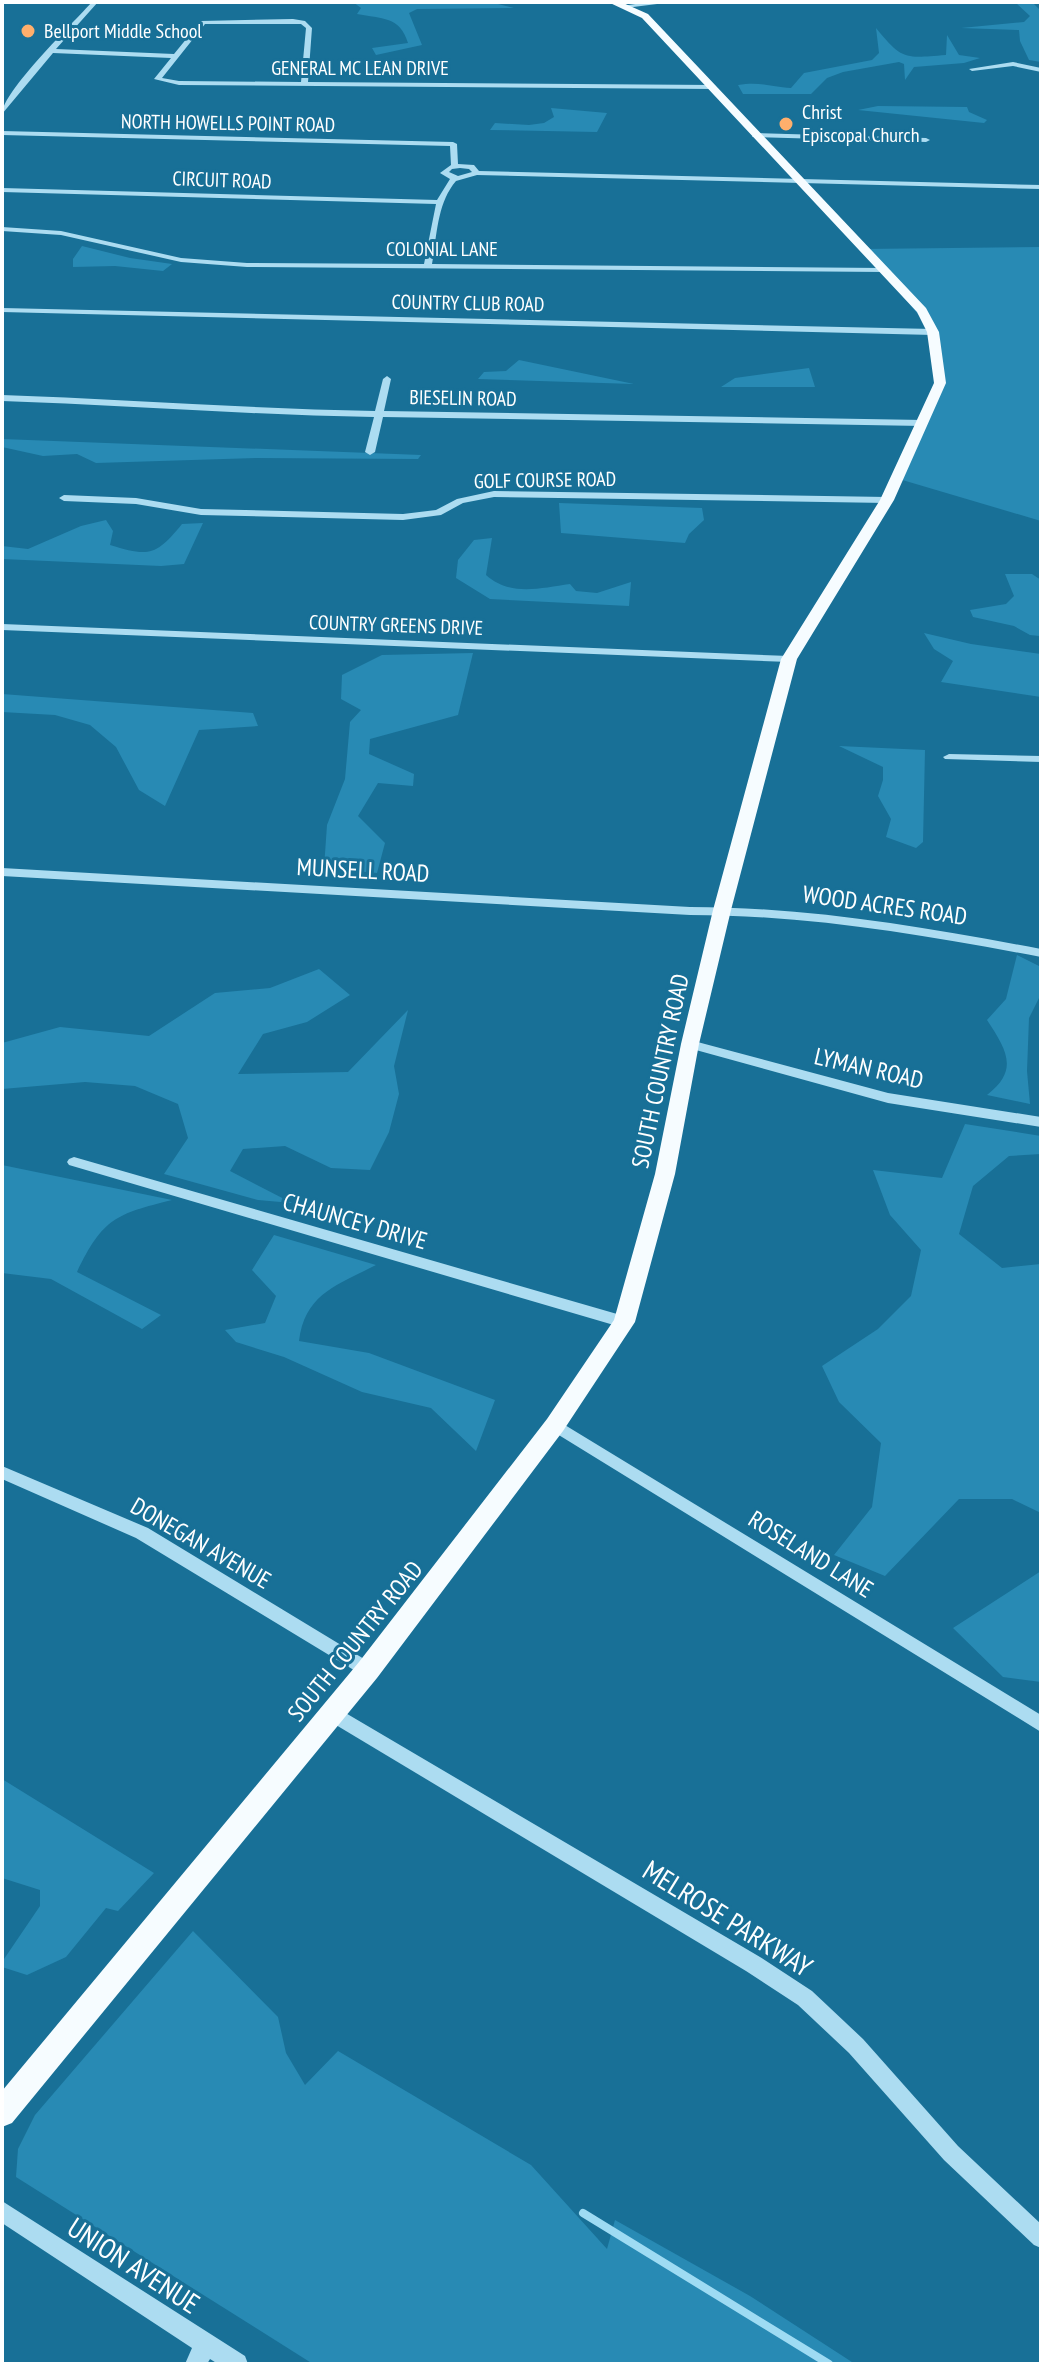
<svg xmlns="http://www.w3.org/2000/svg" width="1043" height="2366" font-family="'PT Sans Narrow',sans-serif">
  <rect width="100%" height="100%" fill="#187097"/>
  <path fill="#288ab4" d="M353 2H490L514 8 417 9 409 13 422 45 376 55 372 48 408 43C400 16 382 19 357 14L361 8Z
    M1015 2H1032L1041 11V62L1029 60 1020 41 1019 30 961 28 1024 22 1030 16Z
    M876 28C903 61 905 58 946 55L947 35 959 55 980 58 964 63 914 67 905 80 904 64 899 62 843 72 827 78 811 94H743L738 85C760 81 770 87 791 88L804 73 872 60 879 53Z
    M878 106 967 107 969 112 987 120 984 123 858 110Z
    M551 108 607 113 597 132 490 130 495 123 529 125 544 123 554 117Z
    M82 246 130 258 172 264 163 271 115 266 73 267V259Z
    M1041 247V521L899 479 940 383 933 332 863 249Z
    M519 360 634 384 478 379 484 372 506 371Z
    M809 368 815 387H721L735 378Z
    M2 439 421 455 418 459 256 458 96 463 77 454 43 456 2 447Z
    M559 503 702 508 704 520 689 534 685 543 561 533Z
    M106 520 113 531 110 545C149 557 156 556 182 524L203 523 184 564 161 566 2 559V546L28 549 81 526Z
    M492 538 486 575C511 597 540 588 570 584L576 591 597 593 631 582 629 606 490 599 456 578 458 560 474 540Z
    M1005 574H1032L1041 580 1040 636 1030 635 1014 626 973 617 970 610 1006 604 1014 596Z
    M924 633 971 644 1041 654V697L941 682 953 661 934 649Z
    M473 653 458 715 370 739 369 754 414 774 413 786 378 783 358 816 385 843 377 873 324 868 327 825 345 779 350 722 361 710 341 699 342 675 382 655Z
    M2 694 253 713 258 726 199 730 165 806 139 790 116 747 90 725 55 715 2 712Z
    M839 746 925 750 923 842 916 848 886 837 891 819 878 796 883 780V767Z
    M1017 955 1041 967V994L1029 1018 1027 1071 1030 1104 987 1095C1020 1070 1006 1049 987 1020L1006 999Z
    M319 969 350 995 307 1022 263 1034 238 1074 348 1072 408 1010 394 1066 399 1094 389 1132 370 1170 331 1168 285 1146 243 1149 230 1171 292 1203 258 1200 164 1174 188 1138 178 1104 135 1086 85 1082 2 1089V1043L60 1027 149 1036 215 993 270 988Z
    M965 1124 1041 1136V1154L1009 1156 973 1186 959 1234 1002 1268 1041 1264V1513L1012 1499H959L885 1576 834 1555 872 1507 881 1443 839 1402 822 1366 878 1329 911 1296 921 1250 890 1215 873 1170 942 1178Z
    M2 1165 172 1200C116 1214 103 1218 77 1272L161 1315 142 1329 51 1279 2 1273Z
    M274 1235 376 1265C338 1285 305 1293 299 1341L369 1353 495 1400 476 1451 431 1408 362 1392 284 1357 236 1342 225 1330 265 1323 276 1296 252 1270Z
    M1041 1571V1682L1003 1677 953 1628Z
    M2 1779 154 1873 118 1911 106 1908 66 1957 27 1975 2 1967V1962L40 1906V1890L2 1878Z
    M193 1931 278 2017 286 2053 305 2085 338 2051 531 2165 607 2249 615 2220 750 2296 855 2364H313L16 2177 18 2149 35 2115Z"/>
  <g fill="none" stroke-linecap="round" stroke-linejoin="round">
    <path stroke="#9edbf3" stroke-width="8" d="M583 2213 829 2364"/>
    <path fill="#acdcf1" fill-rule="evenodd" d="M92 2H98L56 49 174 54 201 21 293 19 305 21 312 28 308 82 713 85 716 87 713 89 179 85 154 79 171 58 53 53 2 114C2 92 74 22 92 2ZM205 24H301L306 28 301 82 179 81 162 78Z
      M649 2H673L625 8 622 6Z
      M1013 62 1041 68V72L1013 66 972 71 969 69Z
      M2 131 453 142 457 144 458 164 474 165 479 171 1041 185V189L477 175 456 181C437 203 437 236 432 264L884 268 888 270 884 272 247 267 181 262 61 235 2 231V227L61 231 181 258 247 263 424 264 436 204 2 192V188L437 200 450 179 440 173 451 165 450 146 2 135ZM460 168 469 169 472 172 458 176 449 172 452 169Z
      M755 133 926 138 930 140 926 142 752 137Z
      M2 308 933 329 937 332 933 335 2 312Z
      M387 376 391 379 384 411 923 420 928 423 923 426 383 417 375 452 370 455 365 452 374 417C250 415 126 405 2 401V395C126 399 250 409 375 411L383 379Z
      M494 491 887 497 892 500 887 503 494 497 463 503 441 515 403 520 201 515 136 504 64 501 59 498 64 495 136 498 201 509 403 514 436 510 457 499Z
      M2 624 789 656 794 659 789 662 2 630Z
      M949 754 1041 756V762L945 759 943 757Z
      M2 868 690 907C809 907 924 927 1041 949V957C924 935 809 915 690 915L2 876Z
      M690 1040 888 1093 1041 1117V1127L888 1103 685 1047 683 1044 685 1041Z
      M74 1157 624 1316 629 1318 631 1322 629 1326 624 1328 69 1165 67 1162 69 1159Z
      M555 1419 1041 1715V1732L549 1429 547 1425 549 1421Z
      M2 1466 148 1528 374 1665 377 1670 374 1675 368 1678 362 1675 136 1538 2 1479Z
      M332 1705 760 1957 812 1991 863 2039 958 2146 1041 2224V2248L1034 2245 944 2160 849 2053 798 2005 746 1971 326 1719 323 1713 326 1707Z
      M2 2201 245 2356 248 2364H218L210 2359 207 2364H185L192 2348 2 2223Z"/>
    <path fill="#f6fcff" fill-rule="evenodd" d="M608 2H621L648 14 926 308 939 332 946 383 894 500 797 659 731 910 699 1044 675 1174 635 1322 563 1431 377 1678 12 2123 2 2127V2091L359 1662 547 1419 614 1320 655 1174 681 1044 713 910 781 659 880 500 934 383 927 332 917 312 642 18Z"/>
  </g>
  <g fill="#ffaf6c" stroke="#187097" stroke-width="3">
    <circle cx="28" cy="31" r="8"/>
    <circle cx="786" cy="124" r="8"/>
  </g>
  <g text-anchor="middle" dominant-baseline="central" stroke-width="6" stroke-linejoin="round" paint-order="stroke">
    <g font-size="20" fill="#fff" stroke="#187097" text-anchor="start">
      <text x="44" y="31">Bellport Middle School</text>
      <text x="802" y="112">Christ<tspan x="802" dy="23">Episcopal Church</tspan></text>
    </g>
    <g font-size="20" fill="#fff" stroke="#187097">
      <text x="360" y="68">GENERAL MC LEAN DRIVE</text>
      <text transform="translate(228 123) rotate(1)">NORTH HOWELLS POINT ROAD</text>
      <text transform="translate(222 180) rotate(2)">CIRCUIT ROAD</text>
      <text x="442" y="249">COLONIAL LANE</text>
      <text transform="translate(468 303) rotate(1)">COUNTRY CLUB ROAD</text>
      <text transform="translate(463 398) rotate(1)">BIESELIN ROAD</text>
      <text transform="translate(545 480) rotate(-1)">GOLF COURSE ROAD</text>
      <text transform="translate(396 625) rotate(2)">COUNTRY GREENS DRIVE</text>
    </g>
    <g font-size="24" fill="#fff" stroke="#187097">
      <text transform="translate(363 870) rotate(3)">MUNSELL ROAD</text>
      <text transform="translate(885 905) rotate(8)">WOOD ACRES ROAD</text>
      <text transform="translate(869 1068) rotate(13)">LYMAN ROAD</text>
      <text transform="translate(660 1071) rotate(-78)">SOUTH COUNTRY ROAD</text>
      <text transform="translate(355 1221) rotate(16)">CHAUNCEY DRIVE</text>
      <text transform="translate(201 1543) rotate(30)">DONEGAN AVENUE</text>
      <text transform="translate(811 1554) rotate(32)">ROSELAND LANE</text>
      <text transform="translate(355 1641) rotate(-51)">SOUTH COUNTRY ROAD</text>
    </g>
    <g font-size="28" fill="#fff" stroke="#187097">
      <text transform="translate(728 1918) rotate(32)">MELROSE PARKWAY</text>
      <text transform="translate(134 2265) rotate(33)">UNION AVENUE</text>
    </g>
  </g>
  <rect width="1043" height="2366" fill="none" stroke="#ffffff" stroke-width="8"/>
</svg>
